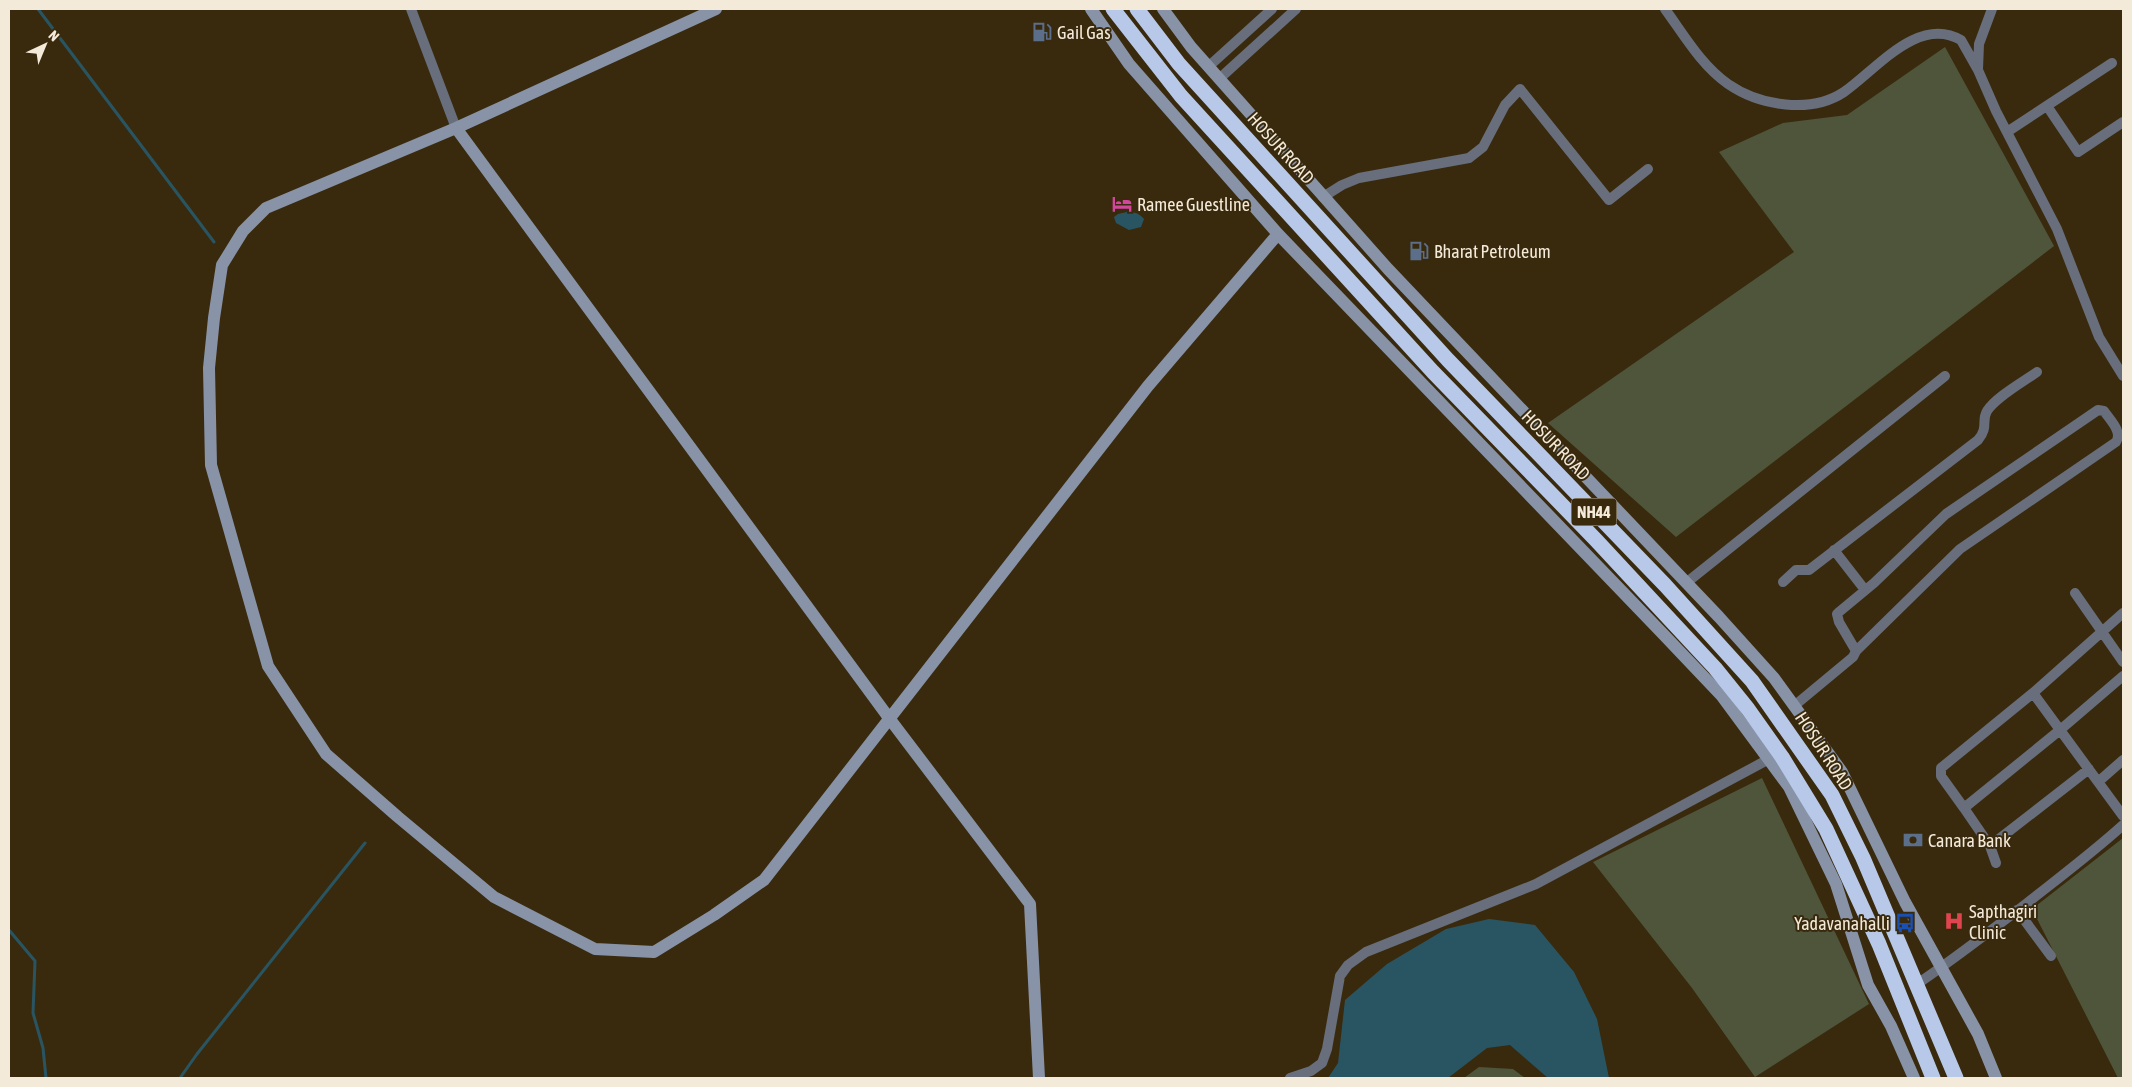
<svg xmlns="http://www.w3.org/2000/svg" width="2132" height="1087" font-family="'Asap Condensed',sans-serif">
  <rect width="100%" height="100%" fill="#392a0e"/>
  <path fill="#4f553a" d="M1945 47 2054 246 1676 537 1548 423 1794 252 1719 152 1783 123 1847 115Z
    M1762 778 1869 1004 1755 1077 1692 988 1593 862Z
    M2123 838V1078H2118L2032 909Z
    M1479 1067 1513 1069 1525 1078H1464Z"/>
  <path fill="#295563" d="M1127 212C1135 212 1139 213 1144 219L1141 227 1129 230 1116 223 1114 217 1118 214Z
    M1489 919 1535 925 1574 972 1597 1019 1609 1078H1548L1510 1045 1487 1048 1448 1078H1328L1338 1063 1345 1000 1387 964 1446 929Z"/>
  <g fill="none" stroke-linecap="round" stroke-linejoin="round">
    <path stroke="#295563" stroke-width="3" d="M38 9 214 242
      M9 930 35 961 33 1013 43 1048 46 1078
      M180 1078 197 1054 365 843"/>
    <path stroke="#686e7b" stroke-width="10" d="M411 9 456 128
      M1665 9C1684 35 1701 65 1728 84 1760 106 1811 114 1844 92 1876 70 1918 15 1961 40L1978 70 1996 111 2057 229 2099 337 2123 376
      M1208 67 1272 9
      M1978 69 1979 44 1992 9
      M1219 79 1296 9
      M2047 106 2078 152 2123 122
      M2007 132 2112 63
      M1323 197 1342 185 1359 178 1469 158 1483 147 1505 105 1520 89 1609 200 1648 169
      M1834 550 1865 590
      M1783 582 1796 570H1809L1978 440C1989 427 1981 421 1987 411 1996 397 2023 382 2037 372
      M1686 583 1945 376
      M2075 593 2123 662
      M2033 693 2123 613
      M1794 706 1853 657 1856 651 1960 549 2116 442C2123 432 2110 420 2104 411L2098 410 1946 514 1874 583 1839 612 1837 614 1839 622 1856 651
      M2098 782 2123 760
      M1964 808 1941 776V768L2033 693 2123 816
      M1990 846 2089 769
      M1996 863 1990 846 1964 808 2060 730 2123 676
      M2017 910 2051 956
      M1917 984C1953 960 1987 933 2022 907 2056 880 2091 854 2123 825
      M1290 1078 1311 1071 1322 1063 1327 1049 1340 976 1348 965 1366 952 1536 884 1769 759"/>
    <path stroke="#8893a7" stroke-width="12" d="M716 9 456 128 266 208 243 231 222 265 214 318 209 368 211 465 268 666 326 754 398 817 494 897 595 949 654 952 714 915 764 880 1148 386 1278 234
      M1091 9 1129 64 1278 234 1664 635 1721 695 1789 787 1836 884 1868 985 1891 1026 1914 1078
      M1163 9 1191 47 1388 269 1719 617 1774 678 1842 772 1905 902 1978 1034 1996 1078
      M456 128 889 718 1030 904 1039 1078"/>
    <path stroke="#b8c8e8" stroke-width="15" d="M1113 9 1181 96 1433 372 1596 540 1715 668 1748 709 1782 757 1826 829 1879 944 1933 1078
      M1137 9 1179 64 1448 360 1665 585 1752 681 1832 795 1863 858 1956 1078"/>
  </g>
  <defs>
    <symbol id="fuel-bare" viewBox="-9 -9 18 18"><path d="M-5.5-6h7V0h2V4h1.3V-2.5L3-4.5l.8-.8L6-3V5H2.5V1h-1V6h-7ZM-4.2-4.7v3.2H.2V-4.7Z" fill="#5c6f8a" stroke="#392a0e" stroke-width="2.5" paint-order="stroke"/></symbol>
    <symbol id="hotel-bare" viewBox="-9 -9 18 18"><path d="M-6-4.5h1.5V1H6V5H4.5V3h-9V5H-6ZM-4 0a1.8 1.8 0 1 1 3.6 0ZM.5 0V-2.5h3Q6-2.5 6 0Z" fill="#d1479c" stroke="#392a0e" stroke-width="2.5" paint-order="stroke"/></symbol>
    <symbol id="bank-bare" viewBox="-9 -9 18 18"><path d="M-6-4H6V4H-6ZM0-2.3a2.3 2.3 0 1 0 0 4.6a2.3 2.3 0 1 0 0-4.6Z" fill="#5c6f8a" stroke="#392a0e" stroke-width="2.5" paint-order="stroke"/></symbol>
    <symbol id="hospital-bare" viewBox="-9 -9 18 18"><path d="M-5-5h3v3.5h4V-5h3V5h-3V1.5h-4V5h-3Z" fill="#e0444e" stroke="#392a0e" stroke-width="2.5" paint-order="stroke"/></symbol>
    <symbol id="bus-bare" viewBox="-9 -9 18 18"><path d="M-5-6H5V4H4V6H2V4H-2V6H-4V4H-5ZM-3.5-4V0h7V-4ZM-3.5 1.2v1.5H-2V1.2ZM2 1.2v1.5H3.5V1.2Z" fill="#1a4fb4" stroke="#392a0e" stroke-width="2.5" paint-order="stroke"/></symbol>
  </defs>
  <g fill-rule="evenodd">
    <use href="#fuel-bare" x="1028" y="18" width="28" height="28"/>
    <use href="#hotel-bare" x="1108" y="190" width="28" height="28"/>
    <use href="#fuel-bare" x="1405" y="237" width="28" height="28"/>
    <use href="#bank-bare" x="1899" y="826" width="28" height="28"/>
    <use href="#hospital-bare" x="1940" y="907" width="28" height="28"/>
    <use href="#bus-bare" x="1891" y="909" width="28" height="28"/>
  </g>
  <g text-anchor="middle" dominant-baseline="central" stroke-width="4" stroke-linejoin="round" paint-order="stroke">
    <rect fill="#392a0e" stroke="#bcb09d" stroke-width="1" x="1571.5" y="498.5" width="45" height="27" rx="4"/>
    <g font-size="16" font-weight="bold" fill="#f4eada">
      <text x="1594" y="512">NH44</text>
    </g>
    <g font-size="18" fill="#f4eada" stroke="#392a0e" text-anchor="start">
      <text x="1057" y="32">Gail Gas</text>
      <text x="1137" y="204">Ramee Guestline</text>
      <text x="1434" y="251">Bharat Petroleum</text>
      <text x="1928" y="840">Canara Bank</text>
      <text x="1969" y="911">Sapthagiri<tspan x="1969" dy="21">Clinic</tspan></text>
      <text x="1890" y="923" text-anchor="end">Yadavanahalli</text>
    </g>
    <g font-size="18" fill="#f4eada" stroke="#392a0e">
      <text transform="translate(1281 148) rotate(48)">HOSUR ROAD</text>
      <text transform="translate(1556 445) rotate(46)">HOSUR ROAD</text>
      <text transform="translate(1824 751) rotate(57)">HOSUR ROAD</text>
    </g>
  </g>
  <rect width="2132" height="1087" fill="none" stroke="#f4eada" stroke-width="20"/>
  <g transform="translate(45 45) rotate(44)" stroke="#392a0e" stroke-width="4" paint-order="stroke">
  <path d="M0-4L9 19L0 12L-9 19Z" fill="#f4eada"/>
  <text y="-8" font-size="14" font-weight="bold" text-anchor="middle" fill="#f4eada">N</text>
  </g>
</svg>
